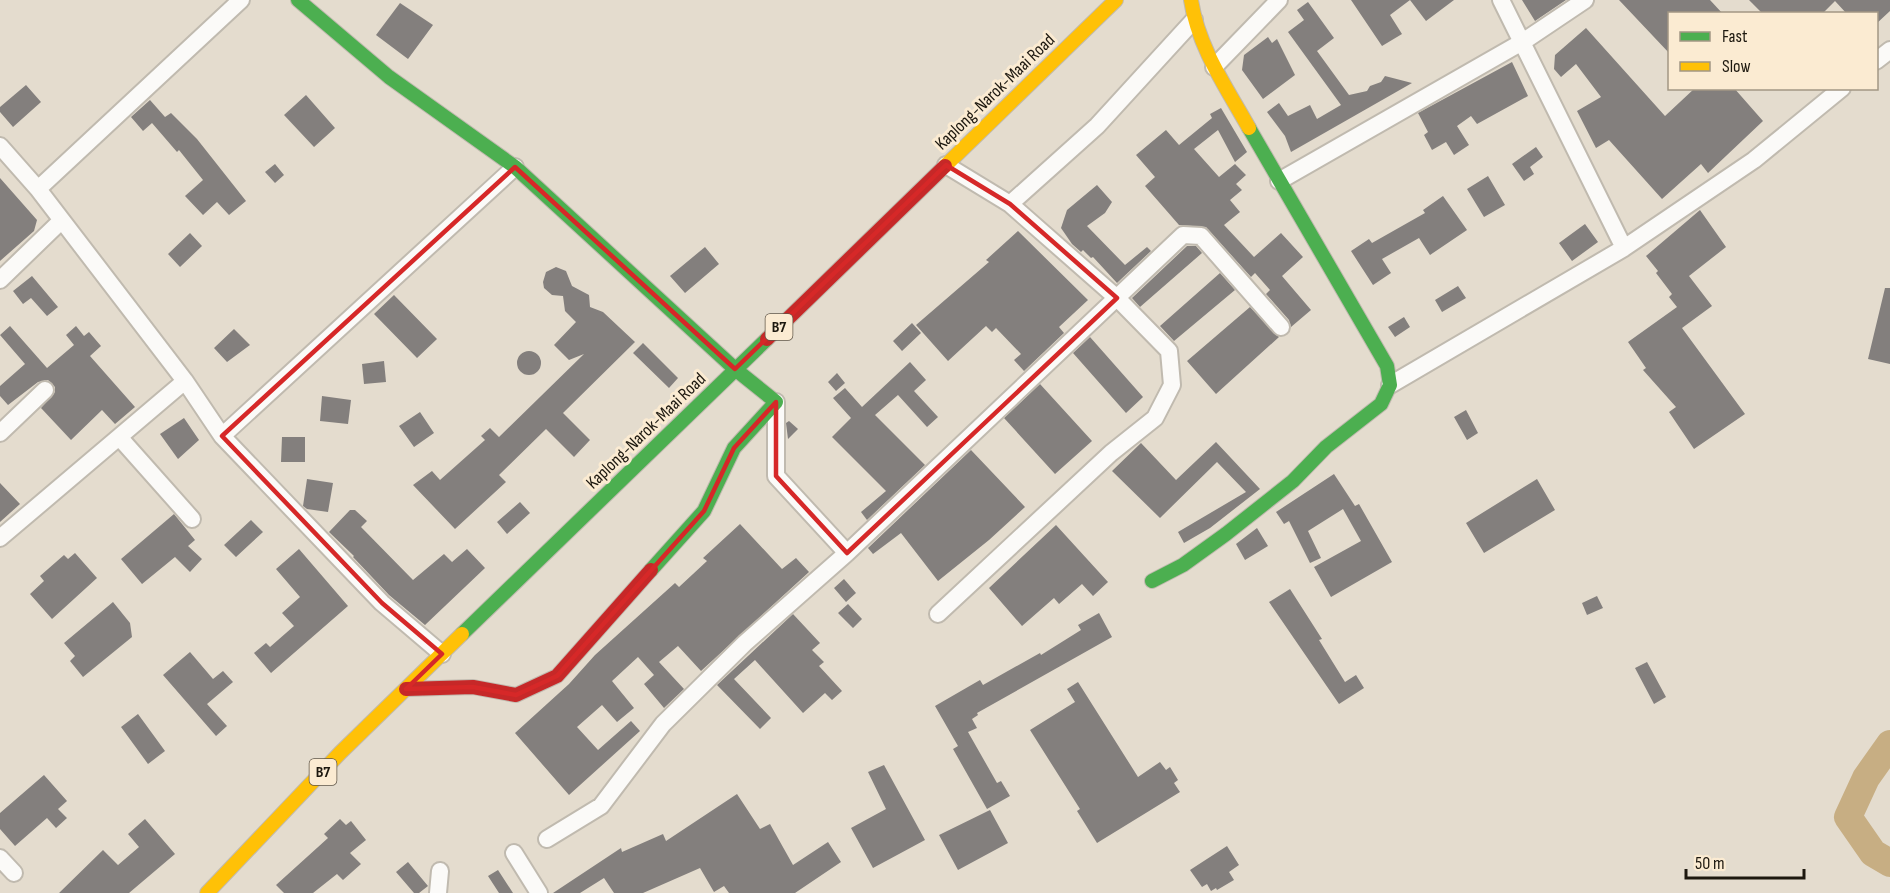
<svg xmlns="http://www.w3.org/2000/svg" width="1890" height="893" font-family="'Sofia Sans Condensed',sans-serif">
  <rect width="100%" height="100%" fill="#e4dcce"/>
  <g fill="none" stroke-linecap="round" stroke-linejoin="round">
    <path stroke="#c7ae83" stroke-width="28" d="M1890 744 1866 778 1848 817 1873 853 1890 863"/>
  </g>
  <path fill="#837f7d" d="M1351 0H1454L1426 21 1410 0 1390 15 1402 34 1382 46Z
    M1522 0H1566L1535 21Z
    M1619 0H1710L1723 14H1670V54Z
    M1749 0H1890V11L1876 24V14H1847L1835 1 1822 14H1763Z
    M1308 2 1334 38 1317 51 1349 95 1367 91 1370 86 1381 82 1385 76 1412 83 1291 152 1285 136 1267 112 1279 103 1288 116 1310 105 1317 119 1341 105 1288 32 1304 20 1297 10Z
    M400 3 433 25 408 59 376 35Z
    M1586 28 1665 116 1695 88H1734L1763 121 1708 173 1701 164 1662 199 1609 140 1596 148 1577 111 1601 97 1576 64 1561 77 1554 69 1555 55Z
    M1268 37 1272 43 1277 39 1295 75 1263 99 1242 70 1244 55Z
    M1512 62 1528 96 1477 124 1471 116 1457 126 1469 145 1454 155 1446 142 1432 150 1424 135 1428 132 1418 113Z
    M26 85 41 102 13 127 0 112V107Z
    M306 95 335 128 314 147 284 115Z
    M150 100 165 117 171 113 197 139 246 201 229 215 217 202 203 215 185 196 203 180 179 150 177 152 152 123 143 131 131 117Z
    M1221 108 1247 152 1235 162 1218 130 1194 149 1219 177 1235 164 1246 175 1236 184 1242 190 1230 200 1240 212 1224 225 1254 257 1281 233 1303 257 1282 276 1311 310 1291 327 1289 320 1266 294 1270 290 1255 273 1251 277 1206 227 1179 225 1145 186 1155 177 1136 155 1166 130 1179 145 1212 118 1210 114Z
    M1536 147 1543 157 1530 167 1534 174 1524 181 1512 164Z
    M275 164 284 175 275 183 265 172Z
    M1488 176 1505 205 1484 217 1467 189Z
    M0 178 37 220 34 231 0 261Z
    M1097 185 1112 202 1105 213 1087 226 1125 265 1147 247 1151 251 1117 283 1093 257 1091 258 1083 250 1081 252 1072 244 1061 228 1067 210Z
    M1443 196 1467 230 1430 255 1419 238 1382 259 1391 273 1373 285 1351 251 1369 239 1372 243 1425 213 1423 210Z
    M1700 210 1726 247 1689 276 1712 306 1682 328 1745 414 1694 449 1669 412 1676 407 1643 370 1646 368 1628 342 1677 307 1669 297 1672 294 1656 273 1658 271 1646 256Z
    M1585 224 1598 242 1572 261 1559 243Z
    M1018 231 1088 300 1059 327 1064 333 1024 371 1014 360 1021 354 996 328 992 332 986 326 948 361 916 325 989 262 986 260Z
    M190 233 202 246 180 267 168 254Z
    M1187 246H1196L1202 253 1140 307 1132 298Z
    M705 247 719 264 685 293 670 276Z
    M556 267 566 271 572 286 589 295 590 307 603 312 635 342 563 413 590 440 574 457 546 429 499 475 506 482 455 529 413 485 432 471 440 480 485 440 481 436 490 428 499 437 584 354 569 360 554 345 576 322 565 311 563 296 552 295 544 288 543 282 546 272Z
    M1220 273 1235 290 1174 341 1160 326Z
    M32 276 58 307 47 316 31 298 23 304 13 291Z
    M1458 286 1466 298 1442 312 1435 300Z
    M1885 288H1890V364L1868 359Z
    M394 295 437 339 417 358 374 314Z
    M1250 307 1279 337 1216 394 1187 361Z
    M1404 317 1410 327 1395 337 1388 327Z
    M912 323 921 333 902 351 893 341Z
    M10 326 47 368 74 345 66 335 76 326 84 336 89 332 101 346 90 356 135 407 115 424 102 410 71 440 41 408 55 392V387L48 380 38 382 8 405 0 396V386L25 364 0 335Z
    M234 329 250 345 227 362 214 348Z
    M1090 337 1143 397 1126 413 1073 353Z
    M643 343 678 378 669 388 633 353Z
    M517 363a12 12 0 1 1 24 0a12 12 0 1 1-24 0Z
    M384 361 386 382 364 384 362 364Z
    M910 362 926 380 914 391 938 417 927 427 898 395 875 415 925 465 867 520 861 512 886 491 832 437 851 418 833 398 845 388 862 407Z
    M837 373 845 383 836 391 828 382Z
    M1040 384 1092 441 1055 474 1004 418Z
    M322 396 351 400 348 424 320 421Z
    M1466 410 1478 433 1467 440 1454 417Z
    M420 412 434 433 414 447 399 426Z
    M184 418 199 440 178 459 160 434Z
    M789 421 798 429 788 439 786 423Z
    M282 437H305V462H281Z
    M1216 442 1260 489 1210 528 1184 543 1178 532 1246 492 1217 462 1160 518 1112 471 1141 443 1176 480Z
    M971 450 1025 507 989 540 938 581 901 533 873 554 868 548Z
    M1334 474 1355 506 1359 504 1392 562 1331 597 1314 567 1361 541 1343 509 1308 531 1321 558 1310 563 1289 521 1284 524 1276 512Z
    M307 479 333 483 328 512 307 509 303 506Z
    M1537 479 1555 510 1484 553 1466 523Z
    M0 483 20 504 0 522Z
    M520 502 530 513 507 534 497 522Z
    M350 510H355L367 521 361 527 413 580 444 554 452 562 467 549 485 568 425 625 389 595 353 557 354 556 329 532Z
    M174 514 195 540 188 546 202 559 190 572 175 557 142 584 121 559Z
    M251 520 263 532 236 557 224 545Z
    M740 524 782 569 796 558 809 572 701 671 678 646 659 662 684 689 664 708 644 684 654 675 638 657 612 681 634 708 617 722 602 705 577 727 598 750 631 721 640 731 569 795 515 733 569 684 595 655 675 583 679 587 707 561 703 558Z
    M1056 525 1108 582 1093 596 1082 584 1059 604 1054 598 1022 626 989 588Z
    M1257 528 1268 546 1245 560 1236 544Z
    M299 549 348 606 271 673 254 653 266 643 270 647 294 626 282 613 300 597 276 569Z
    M75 553 97 578 52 619 30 594 44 581 40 576 64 555 68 559Z
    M844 579 856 593 846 602 834 588Z
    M1290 589 1322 639 1319 640 1345 682 1356 675 1364 688 1339 704 1269 602Z
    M1597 596 1603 608 1587 615 1582 603Z
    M113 602 130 623 132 637 83 677 70 661 75 656 64 643Z
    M848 604 862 619 853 628 838 613Z
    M1099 613 1112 637 977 713 978 715 972 719 977 728 968 732 997 783 1001 781 1010 796 987 809 953 749 958 746 935 706 980 680 983 685 1040 653 1041 655 1081 630 1078 625Z
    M793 614 820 643 812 650 824 662 819 666 842 691 832 700 825 693 803 713 755 660 734 679 771 718 760 729 717 685Z
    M190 652 213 679 223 671 233 682 207 704 227 726 216 736 163 675Z
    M1647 662 1666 697 1654 704 1635 668Z
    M1078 682 1138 777 1160 762 1166 770 1170 767 1178 780 1174 783 1180 792 1097 843 1077 811 1080 809 1030 730 1075 702 1067 689Z
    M138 714 165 751 148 764 121 727Z
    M884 765 925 840 873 868 851 828 886 809 868 772Z
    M44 775 67 801 58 809 67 818 56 828 47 818 15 846 0 829V813Z
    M737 794 760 829 770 824 793 865 828 842 841 862 795 893H729L724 886 714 892 700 868 643 893H614L604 878 580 893H553L621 848 622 852 663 834 666 841Z
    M990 810 1008 843 958 870 939 835Z
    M145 819 175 854 129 893H59L103 850 118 865 139 847 128 834Z
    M340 819 346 825 351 821 366 840 350 853 361 864 343 880 337 874 313 893H284L276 885 328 838 324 834Z
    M1227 846 1239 865 1229 872 1234 880 1217 890 1216 888 1211 891 1207 884 1202 887 1190 870Z
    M408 862 428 886 419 893H414L396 872Z
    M498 870 513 893H499L488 876Z"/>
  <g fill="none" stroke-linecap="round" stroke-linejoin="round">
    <defs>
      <path id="street" d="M1501 0 1624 248
        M1876 61 1890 50
        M1214 67 1279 0
        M0 146 38 189 185 381 222 436 382 603 442 654
        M1279 181 1524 41 1585 0
        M38 189 241 0
        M1010 204 1097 126 1194 20
        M0 280 61 221
        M1390 385 1624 248 1754 160 1842 88
        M0 433 45 390
        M222 436 515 167
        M120 438 192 519
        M0 538 185 381
        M847 553 1183 235 1201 236 1281 327
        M938 614 1111 453 1155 418 1172 385 1169 351 1117 298 1010 204 946 165
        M547 839 601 806 663 724 745 643 847 553 776 476V402
        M514 853 539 893
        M0 858 14 873
        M438 893 440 871"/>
      <path id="fast" d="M298 0 389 77 515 167 735 369 776 402 734 448 704 511 651 570
        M1152 581 1183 565 1226 534 1293 481 1326 447 1381 404 1390 385 1387 366 1249 128
        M462 634 767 339"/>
      <path id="slow" d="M1191 0C1198 47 1226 87 1249 128
        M945 166 1116 0
        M207 893 340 753 462 634"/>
      <path id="jam" d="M767 339 945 166
        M406 689 473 687 516 695 557 676 651 570"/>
    </defs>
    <use href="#street" stroke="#c0baaf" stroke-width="20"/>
    <use href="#fast" stroke="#c0baaf" stroke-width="16"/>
    <use href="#slow" stroke="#c0baaf" stroke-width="16"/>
    <use href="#jam" stroke="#c0baaf" stroke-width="16"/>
    <use href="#street" stroke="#fbfaf8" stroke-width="16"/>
    <use href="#fast" stroke="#4caf50" stroke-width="14"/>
    <use href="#slow" stroke="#ffc107" stroke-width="14"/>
    <use href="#jam" stroke="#c62828" stroke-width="14"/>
  </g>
  <path fill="none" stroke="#d62828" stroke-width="4.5" stroke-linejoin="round" d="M946 165 1010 204 1117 298 847 553 776 476V402L734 448 704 511 557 676 516 695 473 687 406 689 442 654 382 603 222 436 515 167 735 369Z"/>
  <g text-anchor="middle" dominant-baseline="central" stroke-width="6" stroke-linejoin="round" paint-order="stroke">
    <g fill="#fbebd2" stroke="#60574a" stroke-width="1.5">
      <rect x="765.5" y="314" width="27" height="26" rx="4.5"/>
      <rect x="309.5" y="759" width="27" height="26" rx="4.5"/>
    </g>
    <g font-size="16" font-weight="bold" fill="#1d180f">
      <text x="779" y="327">B7</text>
      <text x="323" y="772">B7</text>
    </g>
    <g font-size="18" fill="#1d180f" stroke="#fbebd2">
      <text transform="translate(995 92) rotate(-44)">Kaplong-Narok-Maai Road</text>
      <text transform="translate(646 431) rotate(-44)">Kaplong-Narok-Maai Road</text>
    </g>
  </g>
  <rect x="1668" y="12" width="210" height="78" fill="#fbebd2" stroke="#a29784" stroke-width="1.5"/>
  <rect x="1680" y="32" width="30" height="9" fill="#4caf50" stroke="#a29784" stroke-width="1.5"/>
  <text x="1722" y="42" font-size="18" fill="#1d180f">Fast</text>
  <rect x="1680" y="62" width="30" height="9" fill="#ffc107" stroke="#a29784" stroke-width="1.5"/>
  <text x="1722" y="72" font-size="18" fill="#1d180f">Slow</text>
  <path d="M1686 869v9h118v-9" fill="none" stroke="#1d180f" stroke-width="3"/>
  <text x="1695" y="869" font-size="18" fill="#1d180f" stroke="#fbebd2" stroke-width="4.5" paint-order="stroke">50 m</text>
</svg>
